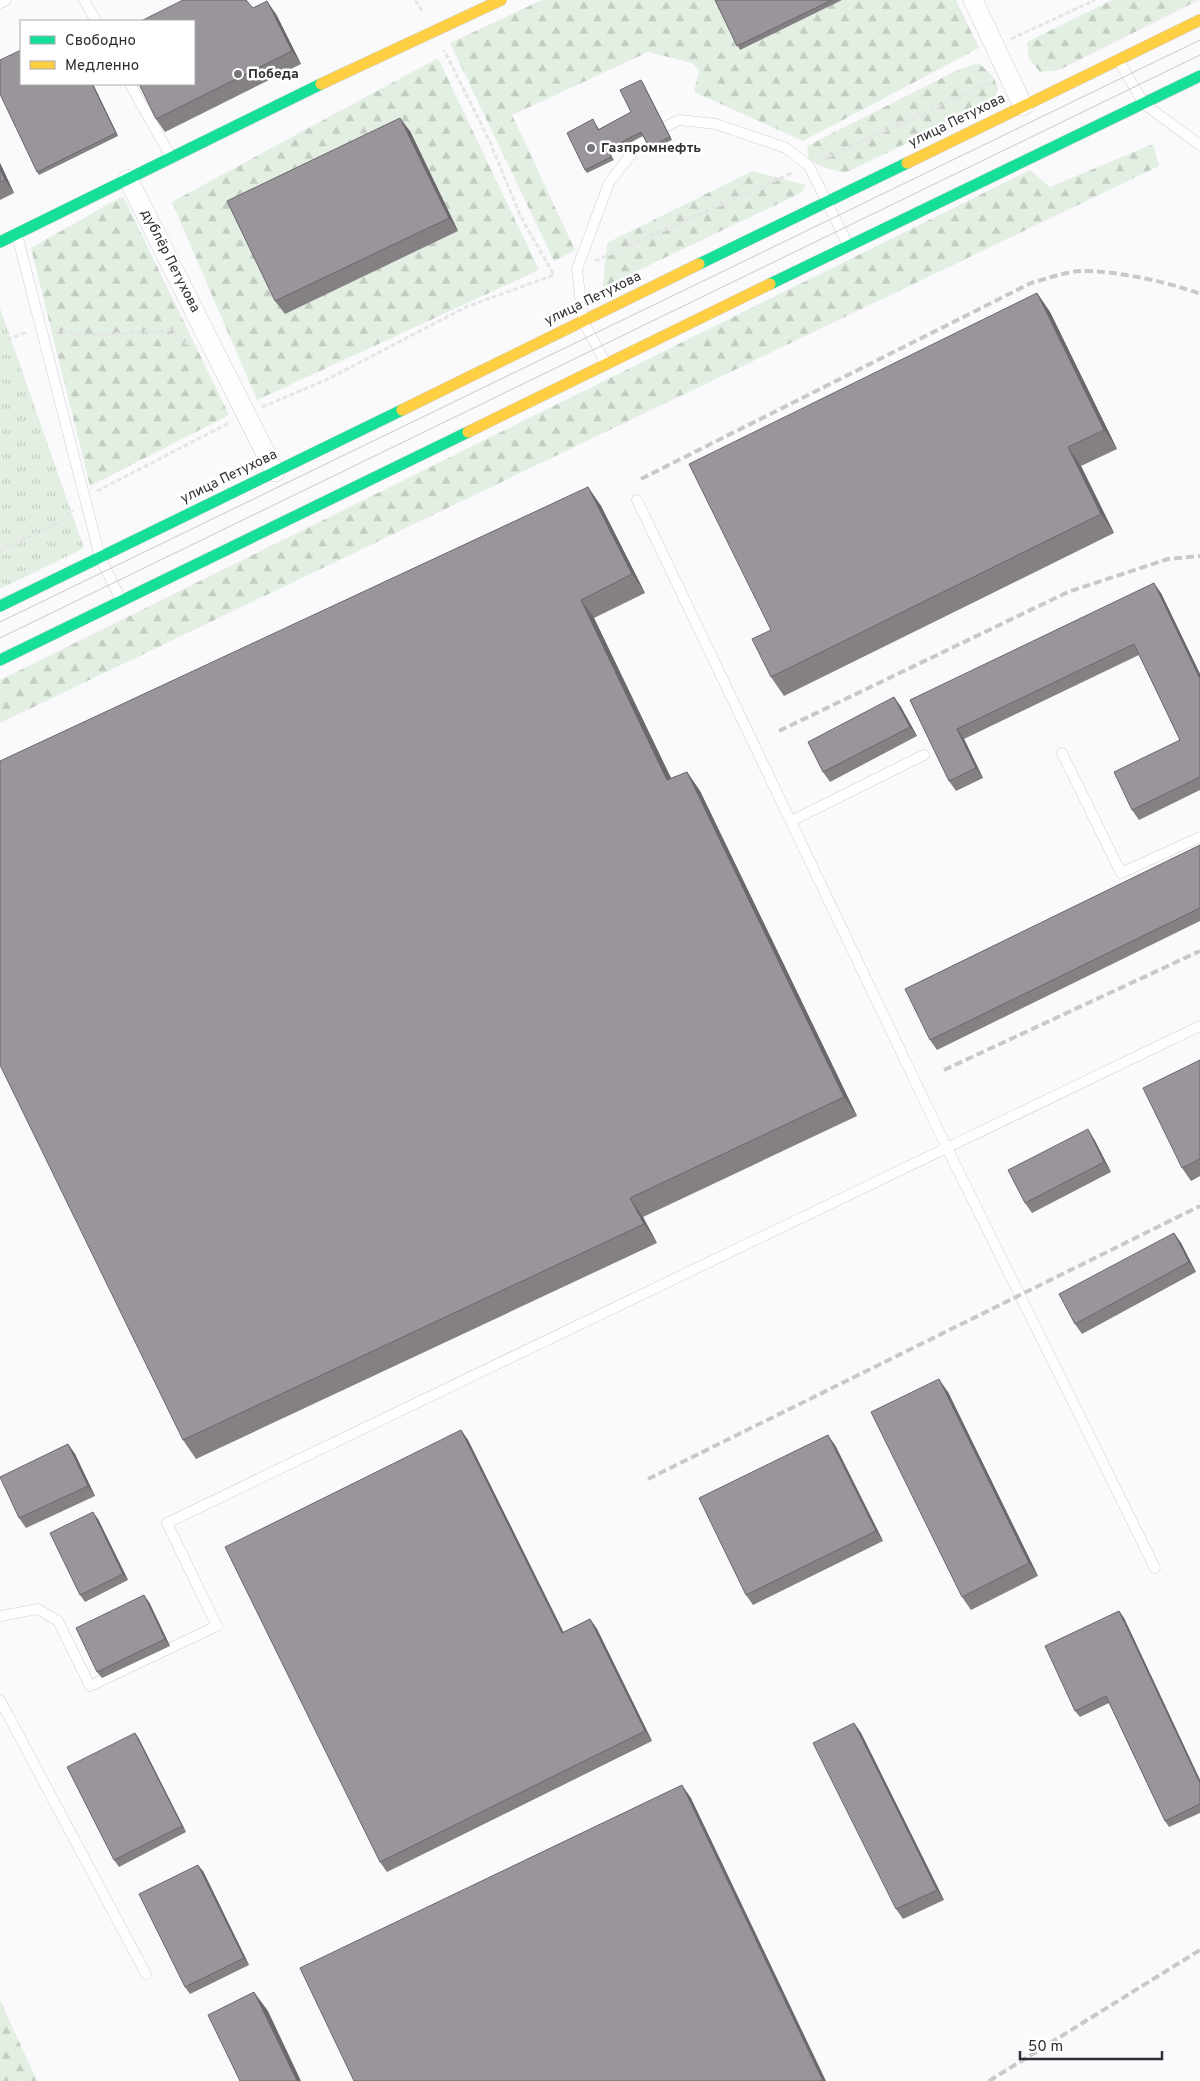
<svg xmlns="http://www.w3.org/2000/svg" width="1200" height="2081" font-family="Overpass,sans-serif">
  <defs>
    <pattern id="forest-firs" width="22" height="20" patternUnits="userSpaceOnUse" patternTransform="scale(1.25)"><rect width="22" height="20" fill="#e3efe2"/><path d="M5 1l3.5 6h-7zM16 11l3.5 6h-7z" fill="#c3cdc2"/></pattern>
    <pattern id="park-tufts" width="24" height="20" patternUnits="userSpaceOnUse" patternTransform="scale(1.25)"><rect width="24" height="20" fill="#e3efe2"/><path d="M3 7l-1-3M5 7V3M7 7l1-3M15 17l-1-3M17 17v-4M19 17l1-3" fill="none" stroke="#c3cdc2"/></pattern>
  </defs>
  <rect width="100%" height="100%" fill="#faf9fc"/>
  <path fill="url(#forest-firs)" d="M542 0H956L979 48 803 141 694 92 699 70 692 63 648 52 512 115 575 250 554 261 450 43Z
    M1112 0H1199L1059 70 1040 72 1029 59 1027 42Z
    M438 58 539 270 257 400 172 202Z
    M979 63 994 78 998 89 994 101 845 173 822 167 809 160 807 146 960 69Z
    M1153 144 1159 166 0 723V680L1030 170 1050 187Z
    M752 171 806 185 801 193 603 287 607 243Z
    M123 196 229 415 90 486 31 248Z
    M0 2000 37 2081H0Z"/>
  <path fill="url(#park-tufts)" d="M0 308 84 548 0 589Z"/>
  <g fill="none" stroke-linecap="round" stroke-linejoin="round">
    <defs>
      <path id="lane" d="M84 0 96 21
        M0 3 6 0
        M1119 61 1144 104 1200 145
        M130 84 171 157
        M17 235 100 557 121 600
        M606 364 583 321 577 269 609 183 644 137 679 120 716 124 786 148 809 166 848 245
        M637 500 947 1148 1155 1568
        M1062 753 1121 873 1200 837
        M791 821 924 755
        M0 1616 38 1609 58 1621 90 1686 217 1626 167 1523 1200 1026
        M0 1700 146 1974"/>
      <path id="street" d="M973 0 1023 106
        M128 179 275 472"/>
      <path id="fast" d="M0 242 321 84
        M699 264 907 163
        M770 284 1200 76
        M0 606 402 410
        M0 660 468 432"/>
      <path id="slow" d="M321 84 501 0
        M907 163 1200 20
        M402 410 699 264
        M468 432 770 284"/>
    </defs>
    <use href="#lane" stroke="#d0d0d3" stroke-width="11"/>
    <use href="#street" stroke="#d0d0d3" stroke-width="20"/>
    <use href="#fast" stroke="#d0d0d3" stroke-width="12"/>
    <use href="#slow" stroke="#d0d0d3" stroke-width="12"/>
    <path stroke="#e6e5e6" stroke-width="3" stroke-dasharray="5 2.5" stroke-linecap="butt" d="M415 0 423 12
      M1011 39 1095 0
      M821 160 992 82
      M595 261 794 172
      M55 330 84 336 171 330 190 346
      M7 340 27 332
      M262 407 326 380 466 307 554 275 521 217 490 142 444 50
      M97 491 229 423
      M0 551 60 522 73 510"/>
    <use href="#lane" stroke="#fefeff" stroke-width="10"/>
    <use href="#street" stroke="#fefeff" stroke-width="19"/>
    <use href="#fast" stroke="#16e098" stroke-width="11"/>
    <use href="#slow" stroke="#ffcf43" stroke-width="11"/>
    <path stroke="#c9c9c9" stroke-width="1" d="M0 622 1200 40
      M0 638 1200 55"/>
    <path stroke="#c9c9c9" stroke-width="4" stroke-dasharray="8 4" stroke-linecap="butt" d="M641 479 1031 283C1046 279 1064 272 1080 271 1112 270 1170 282 1200 294
      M779 731 1068 592 1168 559 1200 556
      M944 1070 1200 951
      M648 1479 1200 1206
      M989 2081 1200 1950"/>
  </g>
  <path fill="#848084" d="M715 0H842L740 50Z
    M253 8 276 14 301 64 165 132 156 119Z
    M643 83 672 140 651 150 643 136 610 153 614 160 587 173 585 170 595 123 599 129 631 112Z
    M93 84 118 136 39 175 37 172Z
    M410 131 458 231 285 314 275 301Z
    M0 163 14 193 0 200Z
    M1037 293 1050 312 1117 449 1081 466 1114 533 784 696 771 677V630Z
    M588 487 601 506 645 593 594 618 671 778 687 772 700 791 857 1116 643 1217 657 1243 196 1459 183 1440Z
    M1161 593 1200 674V790L1139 820 1132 810 1180 740 1139 655 964 739 983 778 956 791 949 781 910 700Z
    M894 697 901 707 917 736 830 782 823 772Z
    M1200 845V921L937 1050 930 1040Z
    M1200 1060V1176L1191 1181 1182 1168Z
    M1094 1139 1111 1172 1032 1213 1025 1203Z
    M1174 1233 1181 1243 1196 1272 1082 1334 1075 1324Z
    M948 1392 1038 1576 971 1610 962 1597Z
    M461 1430 468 1440 563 1632 590 1619 597 1629 652 1741 387 1872 380 1862Z
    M68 1444 75 1454 95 1496 26 1528 19 1518Z
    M835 1445 883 1541 753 1605 746 1595Z
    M98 1519 128 1580 85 1602 80 1595Z
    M149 1602 170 1646 102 1678 97 1672Z
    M1119 1611 1124 1618 1200 1780V1813L1169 1827 1165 1821 1109 1703 1080 1717 1075 1711Z
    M854 1723 861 1733 944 1900 903 1919 896 1909Z
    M135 1733 139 1739 186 1832 119 1867 114 1860Z
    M203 1871 249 1965 190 1994 185 1987Z"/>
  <path fill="#6b686c" d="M267 1 276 14 301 64 292 51Z
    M641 80 643 83 672 140 670 137Z
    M92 84H93L118 136 116 133Z
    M400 118 410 131 458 231 449 218Z
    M0 163 14 193 5 180 0 169Z
    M1037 293 1050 312 1117 449 1104 430Z
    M1068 447 1081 466 1114 533 1101 514Z
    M588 487 601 506 645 593 632 574Z
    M1154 583 1161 593 1200 674V679Z
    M581 600 594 618 681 799 667 780Z
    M894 697 901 707 917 736 910 727Z
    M957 729 964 739 983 778 976 768Z
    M687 772 700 791 857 1116 844 1097Z
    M1088 1129 1094 1139 1111 1172 1104 1162Z
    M630 1198 643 1217 657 1243 644 1224Z
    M1174 1233 1181 1243 1196 1272 1189 1262Z
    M939 1379 948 1392 1038 1576 1029 1563Z
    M461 1430 468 1440 569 1643 562 1633Z
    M828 1435 835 1445 883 1541 876 1531Z
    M68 1444 75 1454 95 1496 88 1486Z
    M93 1512 98 1519 128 1580 123 1574Z
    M144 1595 149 1602 170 1646 165 1639Z
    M1119 1611 1124 1618 1200 1780V1783Z
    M590 1619 597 1629 652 1741 645 1731Z
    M854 1723 861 1733 944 1900 937 1890Z
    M135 1733 139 1739 186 1832 182 1826Z
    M682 1785 691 1798 826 2081H823Z
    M198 1865 203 1871 249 1965 244 1958Z
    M254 1992 268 2011 301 2081H297Z"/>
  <path fill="#99959a" stroke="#6b686c" d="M183 0H246L253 8 267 1 292 51 156 119 139 84H194V21H141Z
    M715 0H832L737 46Z
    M21 50V84H92L116 133 37 172 0 94V60Z
    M641 80 670 137 649 147 641 132 608 149 611 157 585 170 567 133 593 119 598 130 631 112 620 90Z
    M400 118 449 218 275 301 227 201Z
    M0 169 5 180 0 182Z
    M1037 293 1104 430 1068 447 1101 514 771 677 752 639 771 630 689 464Z
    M588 487 632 574 581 600 667 780 687 772 844 1097 630 1198 644 1224 183 1440 0 1065V761Z
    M1154 583 1200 679V777L1132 810 1114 772 1180 740 1134 644 957 729 976 768 949 781 910 700Z
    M894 697 910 727 823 772 808 742Z
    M1200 845V908L930 1040 905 989Z
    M1200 1060V1159L1182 1168 1143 1088Z
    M1088 1129 1104 1162 1025 1203 1008 1170Z
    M1174 1233 1189 1262 1075 1324 1059 1294Z
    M939 1379 1029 1563 962 1597 871 1412Z
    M461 1430 562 1633 590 1619 645 1731 380 1862 225 1547Z
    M828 1435 876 1531 746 1595 699 1498Z
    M68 1444 88 1486 19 1518 0 1477Z
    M93 1512 123 1574 80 1595 50 1533Z
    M144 1595 165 1639 97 1672 76 1628Z
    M1119 1611 1200 1783V1804L1165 1821 1106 1696 1075 1711 1045 1646Z
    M854 1723 937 1890 896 1909 813 1743Z
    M135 1733 182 1826 114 1860 67 1767Z
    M682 1785 823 2081H354L300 1968Z
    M198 1865 244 1958 185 1987 139 1894Z
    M254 1992 297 2081H240L208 2015Z"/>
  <g fill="#77767a" stroke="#fff" stroke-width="2">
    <circle cx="238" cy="74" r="5"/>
    <circle cx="591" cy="148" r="5"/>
  </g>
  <g text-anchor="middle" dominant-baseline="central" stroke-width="5" stroke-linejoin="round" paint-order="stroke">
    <g font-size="14" font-weight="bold" fill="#302f34" stroke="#fff" text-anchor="start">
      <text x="248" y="74">Победа</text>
      <text x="601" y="148">Газпромнефть</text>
    </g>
    <g font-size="14" fill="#302f34" stroke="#fff">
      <text transform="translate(957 121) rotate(-26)">улица Петухова</text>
      <text transform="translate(170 261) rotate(63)">дублёр Петухова</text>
      <text transform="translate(593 299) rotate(-26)">улица Петухова</text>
      <text transform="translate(229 477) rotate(-26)">улица Петухова</text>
    </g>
  </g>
  <rect x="20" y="20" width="175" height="65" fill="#ffffff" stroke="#acacae"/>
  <rect x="30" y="36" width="25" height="8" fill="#16e098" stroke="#acacae"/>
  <text x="65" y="45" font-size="15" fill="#302f34">Свободно</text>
  <rect x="30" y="61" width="25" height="8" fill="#ffcf43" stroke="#acacae"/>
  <text x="65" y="70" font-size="15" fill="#302f34">Медленно</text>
  <path d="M1020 2051v8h142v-8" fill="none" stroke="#302f34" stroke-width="2.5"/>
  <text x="1028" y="2051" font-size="15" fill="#302f34" stroke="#ffffff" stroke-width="4" paint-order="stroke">50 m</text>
</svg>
